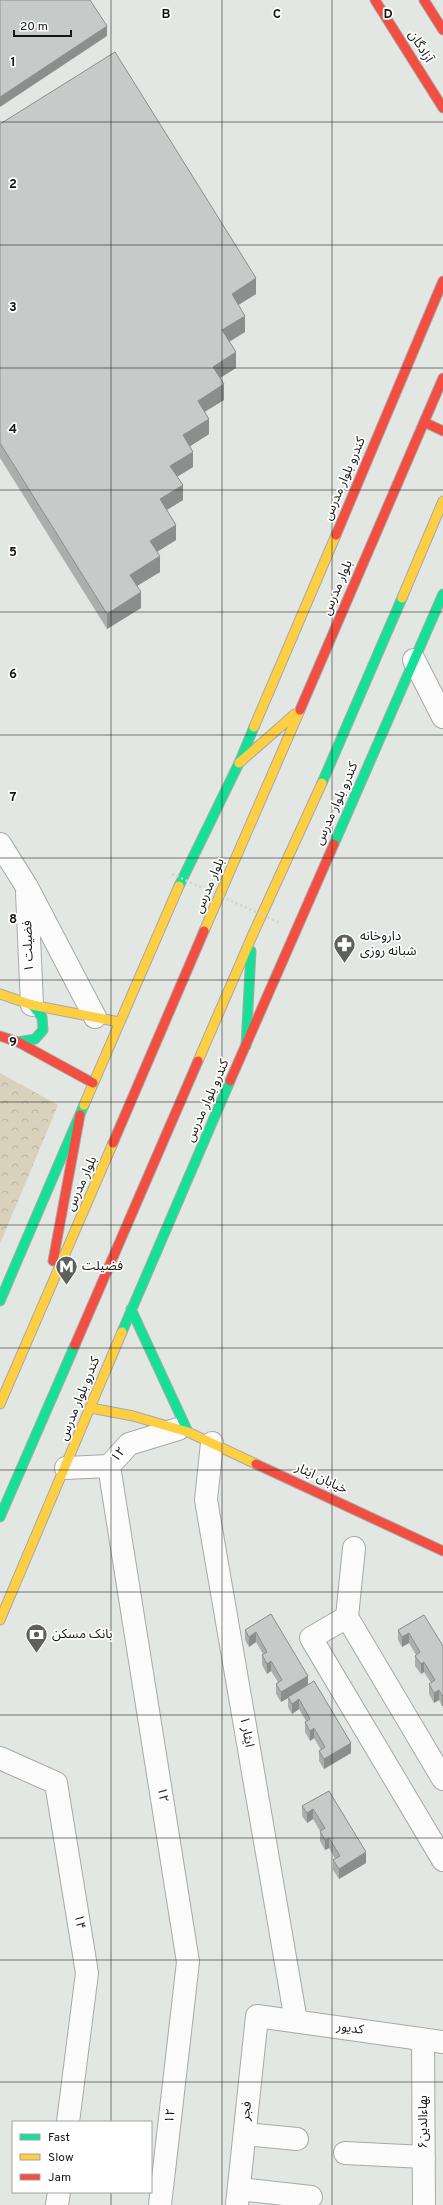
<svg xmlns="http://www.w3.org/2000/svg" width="443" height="2205" font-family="Overpass,'Noto Sans Arabic',sans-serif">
  <defs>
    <pattern id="park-crowns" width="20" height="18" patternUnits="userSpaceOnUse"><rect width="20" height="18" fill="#d9d1bc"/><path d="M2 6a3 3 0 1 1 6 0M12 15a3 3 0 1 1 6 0" fill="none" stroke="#b9b3a1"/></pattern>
  </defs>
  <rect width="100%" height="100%" fill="#e2e7e3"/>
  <path fill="url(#park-crowns)" d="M0 1073 58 1105 0 1244Z"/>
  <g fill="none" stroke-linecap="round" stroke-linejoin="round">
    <defs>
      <path id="street" d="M414 660 443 717
        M0 844 27 887 95 1017
        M27 892 32 1005
        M212 1443 206 1500 296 2021
        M66 1468 109 1466
        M347 1617 354 1548
        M0 1758 56 1783 87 1973 68 2122
        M443 1779 347 1617 311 1638 443 1860
        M423 2040 424 2205
        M245 2134 297 2139
        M345 2153 424 2157
        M239 2189 311 2197
        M57 2205 59 2192
        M160 2205 188 1962 109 1466 129 1444 178 1429
        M237 2205 257 2016 443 2042"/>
      <path id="fast" d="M322 783 402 598
        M334 844 443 594
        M179 886 239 763 254 727
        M18 1042 35 1039 43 1030 42 1017 32 1005
        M246 1046 251 951
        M0 1301 84 1105
        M131 1309 188 1432
        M122 1332 230 1081
        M0 1517 75 1345"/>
      <path id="slow" d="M402 598 443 501
        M254 727 336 535
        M239 763 295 714
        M204 931 300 710
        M0 994 32 1005 119 1022
        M198 1061 253 934 322 783
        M84 1105 179 886
        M0 1404 113 1143
        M91 1408 133 1416 188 1432 256 1464
        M0 1620 122 1332"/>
      <path id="jam" d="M375 0 443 108
        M424 0 443 30
        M424 422 443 431
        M336 535 443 281
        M300 710 443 378
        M0 1036 18 1042 93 1083
        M230 1081 334 844
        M113 1143 204 931
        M53 1261 80 1115
        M75 1345 198 1061
        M256 1464 443 1551"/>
    </defs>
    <use href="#street" stroke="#a7aaa7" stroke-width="24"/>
    <use href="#fast" stroke="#a7aaa7" stroke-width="11"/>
    <use href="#slow" stroke="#a7aaa7" stroke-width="11"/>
    <use href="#jam" stroke="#a7aaa7" stroke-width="11"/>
    <use href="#street" stroke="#fbfbfb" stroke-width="22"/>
    <use href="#fast" stroke="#16e098" stroke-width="9"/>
    <use href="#slow" stroke="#ffcf43" stroke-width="9"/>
    <use href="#jam" stroke="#f24e42" stroke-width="9"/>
    <path stroke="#d1d2d1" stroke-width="2.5" stroke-dasharray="2 3" stroke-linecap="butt" d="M172 874 280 923"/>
  </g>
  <path fill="#aaafad" d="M0 124 256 294 238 305 245 332 229 342 236 368 220 378 224 400 204 412 209 434 190 446 193 467 177 477 183 500 167 510 176 540 157 552 160 572 137 586 141 608 107 629 0 458Z
    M271 1614 308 1685 351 1753 324 1769 319 1761V1751L321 1750 314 1738 310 1741 305 1732V1722L306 1721 299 1709 292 1714 288 1707V1698L281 1702 276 1694V1684L278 1682 271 1671 267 1674 262 1665V1655L263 1654 256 1642 249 1647 245 1640V1630Z
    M424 1615 443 1646V1706H442L439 1700 434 1703 429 1694V1684L431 1683 424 1672 421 1674 415 1666V1656L416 1655 409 1643 402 1647 398 1640V1630Z
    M329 1791 366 1863 339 1879 333 1870V1860L335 1859 329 1848 325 1850 320 1841V1831L313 1819 307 1823 302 1816V1806Z"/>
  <path fill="#8b8e8d" d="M107 26V36L0 107V97Z
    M256 278V294L232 309V294Z
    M245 316V332L222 346V330Z
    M236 352V368L213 382V367Z
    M224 384V400L198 416V401Z
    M209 419V434L183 451V435Z
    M193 452V467L170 481V466Z
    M183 485V500L160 514V499Z
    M176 525V540L150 556V541Z
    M160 556V572L130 590V575Z
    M141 592V608L107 629V614Z
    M256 1632V1642L249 1647V1637Z
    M409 1633V1643L402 1647V1637Z
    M271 1661V1671L267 1674V1664Z
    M424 1662V1672L421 1674V1664Z
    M308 1676V1686L288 1697V1698L281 1702V1692Z
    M439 1690V1700L434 1703V1693Z
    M443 1695V1706H442V1696Z
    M299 1699V1709L292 1714V1704Z
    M314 1728V1738L310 1741V1731Z
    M351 1743V1753L324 1769V1759Z
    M313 1809V1819L307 1823V1813Z
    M329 1838V1848L325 1850V1840Z
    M366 1852V1863L339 1879V1869Z"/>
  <path fill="#c6cbc9" stroke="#8b8e8d" d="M0 0H90L107 26 0 97Z
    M115 52 256 278 232 294 245 316 222 330 236 352 213 367 224 384 198 401 209 419 183 435 193 452 170 466 183 485 160 499 176 525 150 541 160 556 130 575 141 592 107 614 0 443V124Z
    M271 1614 308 1676 281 1692 276 1684 282 1680 271 1661 267 1664 262 1655 267 1652 256 1632 249 1637 245 1630Z
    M424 1615 443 1646V1695L442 1696 439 1690 434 1693 429 1684 435 1680 424 1662 421 1664 415 1656 420 1652 409 1633 402 1637 398 1630Z
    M314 1681 351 1743 324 1759 319 1751 325 1747 314 1728 310 1731 305 1722 310 1719 299 1699 292 1704 288 1697Z
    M329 1791 366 1852 339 1869 333 1860 340 1856 329 1838 325 1840 320 1831 325 1828 313 1809 307 1813 302 1806Z"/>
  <path fill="none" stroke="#151715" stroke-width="1" stroke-opacity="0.55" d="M111 0V2122M222 0V2205M332 0V2205M0 122H443M0 245H443M0 368H443M0 490H443M0 612H443M0 735H443M0 858H443M0 980H443M0 1102H443M0 1225H443M0 1348H443M0 1470H443M0 1592H443M0 1715H443M0 1838H443M0 1960H443M0 2082H443M111 2192V2205"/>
  <defs>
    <symbol id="pharmacy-pin" viewBox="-11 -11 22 30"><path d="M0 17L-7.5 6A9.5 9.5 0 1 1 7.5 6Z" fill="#5d605d" stroke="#fff"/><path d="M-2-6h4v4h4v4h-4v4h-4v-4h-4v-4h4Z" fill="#fff"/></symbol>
    <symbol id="metro-pin" viewBox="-11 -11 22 30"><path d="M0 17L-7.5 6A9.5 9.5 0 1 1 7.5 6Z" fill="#5d605d" stroke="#fff"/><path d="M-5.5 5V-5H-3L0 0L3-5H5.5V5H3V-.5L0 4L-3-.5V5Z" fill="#fff"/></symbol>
    <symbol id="bank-pin" viewBox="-11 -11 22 30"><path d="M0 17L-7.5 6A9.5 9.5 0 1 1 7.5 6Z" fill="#5d605d" stroke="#fff"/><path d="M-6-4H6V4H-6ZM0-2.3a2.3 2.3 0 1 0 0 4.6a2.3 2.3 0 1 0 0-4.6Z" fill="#fff"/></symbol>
  </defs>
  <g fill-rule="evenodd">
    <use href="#pharmacy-pin" x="332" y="932" width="25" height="34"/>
    <use href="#metro-pin" x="54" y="1254" width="25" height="34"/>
    <use href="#bank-pin" x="24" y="1622" width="25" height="34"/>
  </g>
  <g text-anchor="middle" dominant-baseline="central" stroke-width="3.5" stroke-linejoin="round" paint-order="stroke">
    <g font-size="13" fill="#151715" stroke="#fff">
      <text transform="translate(420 47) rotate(58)">آزادگان</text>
      <text transform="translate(345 479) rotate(-67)">کندرو بلوار مدرس</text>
      <text transform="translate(338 588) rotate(-67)">بلوار مدرس</text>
      <text transform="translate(337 804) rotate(-66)">کندرو بلوار مدرس</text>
      <text transform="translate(210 886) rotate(-67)">بلوار مدرس</text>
      <text transform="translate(29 946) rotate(-92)">فضیلت ۱</text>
      <text transform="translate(208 1101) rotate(-66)">کندرو بلوار مدرس</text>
      <text transform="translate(82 1184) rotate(-66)">بلوار مدرس</text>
      <text transform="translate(80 1399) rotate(-68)">کندرو بلوار مدرس</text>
      <text transform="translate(119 1455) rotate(-50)">۱۲</text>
      <text transform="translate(321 1479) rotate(25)">خیابان ایثار</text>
      <text transform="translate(246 1732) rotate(80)">ایثار ۱</text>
      <text transform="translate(162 1795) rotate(81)">۱۲</text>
      <text transform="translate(79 1922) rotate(81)">۱۴</text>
      <text transform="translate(350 2029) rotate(8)">کدیور</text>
      <text transform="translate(247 2111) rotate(-84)">فجر</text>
      <text transform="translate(171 2116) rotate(-83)">۱۲</text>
      <text transform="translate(424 2122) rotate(-90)">۶بهاءالدين</text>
    </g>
    <g font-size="13" fill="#151715" stroke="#fff" text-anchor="start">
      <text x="360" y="937">داروخانه<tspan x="360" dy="15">شبانه روزی</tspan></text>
      <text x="82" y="1267">فضیلت</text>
      <text x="52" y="1635">بانک مسکن</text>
    </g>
  </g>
  <g font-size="13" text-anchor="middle" font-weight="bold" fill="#151715" stroke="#fff" stroke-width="3.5" stroke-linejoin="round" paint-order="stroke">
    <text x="166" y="18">B</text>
    <text x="277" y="18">C</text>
    <text x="388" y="18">D</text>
    <text x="13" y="66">1</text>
    <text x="13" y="188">2</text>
    <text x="13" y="311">3</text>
    <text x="13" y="433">4</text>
    <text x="13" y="556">5</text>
    <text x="13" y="678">6</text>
    <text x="13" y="801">7</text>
    <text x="13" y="923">8</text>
    <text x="13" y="1046">9</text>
  </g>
  <rect x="12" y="2121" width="140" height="72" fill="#ffffff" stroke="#a1a2a1"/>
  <rect x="20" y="2134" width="20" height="6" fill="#16e098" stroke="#a1a2a1"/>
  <text x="48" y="2141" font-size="12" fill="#151715">Fast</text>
  <rect x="20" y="2154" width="20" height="6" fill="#ffcf43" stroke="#a1a2a1"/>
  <text x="48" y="2161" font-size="12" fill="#151715">Slow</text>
  <rect x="20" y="2174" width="20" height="6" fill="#f24e42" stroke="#a1a2a1"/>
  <text x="48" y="2181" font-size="12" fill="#151715">Jam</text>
  <path d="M14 30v6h57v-6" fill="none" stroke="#151715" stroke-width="2"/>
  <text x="20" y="30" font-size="12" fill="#151715" stroke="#ffffff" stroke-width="3" paint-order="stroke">20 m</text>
</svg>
